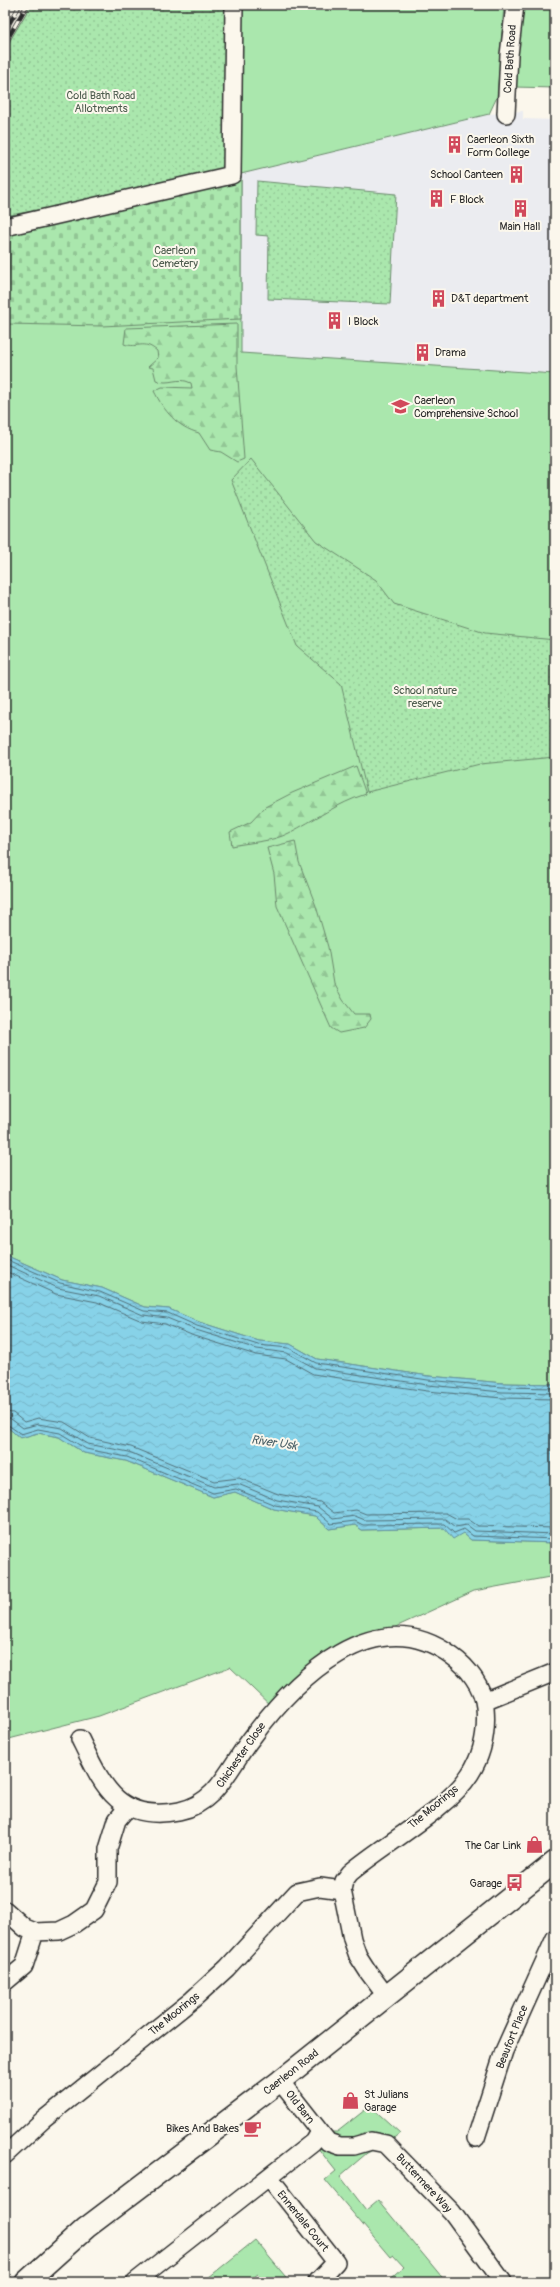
<svg xmlns="http://www.w3.org/2000/svg" width="560" height="2287" font-family="Pangolin,sans-serif">
  <defs>
    <pattern id="forest-firs" width="22" height="20" patternUnits="userSpaceOnUse"><rect width="22" height="20" fill="#aae7ad"/><path d="M5 1l3.5 6h-7zM16 11l3.5 6h-7z" fill="#92c695"/></pattern>
    <pattern id="cemetery-stones" width="16" height="16" patternUnits="userSpaceOnUse"><rect width="16" height="16" fill="#aae7ad"/><path d="M2 7V4a2 2 0 0 1 4 0v3zM10 15v-3a2 2 0 0 1 4 0v3z" fill="#92c695"/></pattern>
    <pattern id="park-dots" width="8" height="8" patternUnits="userSpaceOnUse"><rect width="8" height="8" fill="#aae7ad"/><path d="M2 2h.1M6 6h.1" fill="none" stroke="#92c695" stroke-width="1.8" stroke-linecap="round"/></pattern>
    <pattern id="water-waves" width="16" height="10" patternUnits="userSpaceOnUse"><rect width="16" height="10" fill="#87d2e8"/><path d="M0 5q4-4 8 0t8 0" fill="none" stroke="#75b4c7"/></pattern>
  </defs>
  <rect width="100%" height="100%" fill="#fbf7ec"/>
  <filter id="ink" filterUnits="userSpaceOnUse"><feTurbulence type="fractalNoise" baseFrequency=".025" numOctaves="2"/><feDisplacementMap in="SourceGraphic" scale="8" xChannelSelector="R" yChannelSelector="G"/><feConvolveMatrix kernelMatrix="1 2 1 2 8 2 1 2 1" color-interpolation-filters="sRGB"/></filter>
  <g filter="url(#ink)">
    <path fill="#ebecf0" d="M523 111V119L555 120V757L241 353V174L489 114Z"/>
    <path fill="#aae7ad" stroke="#6a896c" d="M31 5H504L497 97 489 114 241 174V353L555 374V1384L503 1383 429 1376 317 1359 290 1344 259 1341 199 1322 169 1309 145 1307 102 1288 62 1280 5 1255V49Z
      M521 5H555V88L513 87Z
      M5 1425 20 1438 38 1433 59 1437 84 1453 126 1461 213 1497 235 1492 274 1509 315 1516 329 1529 355 1525 362 1530 444 1528 463 1533 471 1540 555 1543V1576L474 1591 367 1640 274 1709 230 1667 99 1716 5 1740Z
      M370 2106 400 2133 386 2144 367 2153 340 2176 366 2210 378 2200 446 2282H387L404 2267 393 2255 390 2257 325 2180 336 2171 313 2142 319 2132H337Z
      M255 2240 290 2282H265L258 2274 247 2282H203Z"/>
    <path fill="url(#forest-firs)" stroke="#6a896c" d="M237 324V366L244 459 237 462 221 452 210 450 199 433C177 427 164 411 154 391L162 387 192 388 191 383C177 376 169 386 156 380L153 368 148 367 158 358 157 351C143 339 139 349 124 344L126 328Z
      M356 766 366 794C338 803 314 820 289 833 272 842 250 842 232 846L230 832 251 822 265 807 292 793Z
      M295 841 299 862 316 906 328 947 334 983 343 1000 354 1014H370L371 1019 364 1028 339 1033 331 1028 323 1010 277 906 274 874 267 848Z"/>
    <path fill="url(#cemetery-stones)" stroke="#6a896c" d="M241 174V319L102 326 7 324 11 226Z"/>
    <path fill="url(#park-dots)" stroke="#6a896c" d="M31 5H226L232 175 5 216V49Z
      M257 181 396 194 390 304 268 299 269 236 256 235Z
      M251 459 316 541 376 580 394 604 485 633 555 640V757L480 764 367 792 341 684 297 646 231 480Z"/>
    <path fill="url(#water-waves)" stroke="#628f9c" d="M5 1255 62 1280 102 1288 145 1307 169 1309 199 1322 259 1341 290 1344 317 1359 429 1376 503 1383 555 1384V1543L471 1540 463 1533 453 1539 444 1528 362 1530 355 1525 329 1529 315 1516 274 1509 235 1492 213 1497 126 1461 84 1453 59 1437 38 1433 20 1438 5 1425Z"/>
    <g fill="none" stroke-linecap="round" stroke-linejoin="round">
      <path stroke="#506e77" stroke-width="1" d="M5 1259 60 1283 100 1292 144 1311 168 1313 197 1326 258 1345 289 1348 316 1363 428 1380 502 1387 555 1388
        M5 1264 58 1288 99 1296 143 1315 167 1318 196 1330 257 1349 287 1353 315 1368 428 1385 502 1392 555 1393
        M5 1271 56 1294 97 1302 142 1321 165 1324 194 1336 256 1355 286 1359 313 1374 427 1391 502 1398 555 1399
        M5 1412 13 1413 24 1422 38 1418 64 1422 90 1438 131 1447 214 1481 239 1478 278 1494 320 1502 334 1513 356 1510 366 1514 446 1513 457 1519H468L478 1526 555 1528
        M5 1418 11 1419 23 1428 38 1424 62 1428 88 1444 129 1452 214 1487 238 1484 277 1500 318 1507 333 1519 355 1516 365 1520 445 1519 455 1527 467 1525 475 1531 555 1534
        M5 1423 21 1434 38 1429 60 1433 86 1449 127 1457 213 1493 236 1489 275 1505 317 1512 331 1524 355 1521 363 1525 444 1524 454 1533 464 1529 473 1536 555 1539"/>
      <defs>
        <path id="minor" d="M506 114 509 55 515 5
          M5 227 232 175 234 5
          M484 1701 555 1672
          M80 1739C103 1786 118 1823 179 1811 218 1803 229 1767 251 1739 295 1679 375 1599 452 1656 468 1667 483 1687 485 1707 487 1730 483 1754 470 1774 447 1810 384 1844 350 1873L344 1881 342 1890 352 1939 358 1956 369 1973 387 1997
          M5 1910 25 1928 35 1932
          M5 1982 24 1966 35 1932 59 1931 74 1924 94 1910 108 1882V1849L117 1820 127 1808
          M280 2081 328 2142 340 2146H354L371 2141 386 2144 452 2212 503 2282
          M476 2138 504 2051 555 1938
          M5 2155 43 2120 192 2000 227 1968 297 1892 320 1887 342 1890
          M269 2177 336 2262 317 2282
          M135 2282 313 2142 319 2132"/>
        <path id="major" d="M26 2282 86 2228 280 2081 555 1862"/>
      </defs>
      <use href="#minor" stroke="#2b2b2b" stroke-width="20"/>
      <use href="#major" stroke="#2b2b2b" stroke-width="24"/>
      <use href="#minor" stroke="#fbf7ec" stroke-width="17"/>
      <use href="#major" stroke="#fbf7ec" stroke-width="21"/>
      <defs>
        <path id="rail" d="M5 31 20 5
          M5 43 27 5"/>
      </defs>
      <use href="#rail" stroke="#2b2b2b" stroke-width="4.5"/>
      <use href="#rail" stroke="#fbf7ec" stroke-width="3" stroke-dasharray="9" stroke-linecap="butt"/>
    </g>
  </g>
  <defs>
    <symbol id="building-bare" viewBox="-9 -9 18 18"><path d="M-4-6H4V6H1V3H-1V6H-4ZM-2.5-4.3h1.7v1.8h-1.7ZM.8-4.3h1.7v1.8H.8ZM-2.5-1h1.7V.8h-1.7ZM.8-1h1.7V.8H.8Z" fill="#d1495b" stroke="#fbf7ec" stroke-width="2.5" paint-order="stroke"/></symbol>
    <symbol id="school-bare" viewBox="-9 -9 18 18"><path d="M0-5L7-2L0 1L-7-2ZM-4 1L0 2.5L4 1V4Q0 6-4 4Z" fill="#d1495b" stroke="#fbf7ec" stroke-width="2.5" paint-order="stroke"/></symbol>
    <symbol id="shop-bare" viewBox="-9 -9 18 18"><path d="M-5-2.5h2.3a2.7 3.5 0 0 1 5.4 0H5L5.5 6h-11ZM-1.5-2.5h3a1.5 2.3 0 0 0-3 0Z" fill="#d1495b" stroke="#fbf7ec" stroke-width="2.5" paint-order="stroke"/></symbol>
    <symbol id="bus-bare" viewBox="-9 -9 18 18"><path d="M-5-6H5V4H4V6H2V4H-2V6H-4V4H-5ZM-3.5-4V0h7V-4ZM-3.5 1.2v1.5H-2V1.2ZM2 1.2v1.5H3.5V1.2Z" fill="#d1495b" stroke="#fbf7ec" stroke-width="2.5" paint-order="stroke"/></symbol>
    <symbol id="cafe-bare" viewBox="-9 -9 18 18"><path d="M-5.5-4.5H6V0H3Q3 3.5 0 3.5H-2.5Q-5.5 3.5-5.5 0ZM3-3.2v2h1.7v-2ZM-6 4.5H4V6H-6Z" fill="#d1495b" stroke="#fbf7ec" stroke-width="2.5" paint-order="stroke"/></symbol>
  </defs>
  <g fill-rule="evenodd">
    <use href="#building-bare" x="442" y="132" width="25" height="25"/>
    <use href="#building-bare" x="504" y="162" width="25" height="25"/>
    <use href="#building-bare" x="424" y="186" width="25" height="25"/>
    <use href="#building-bare" x="508" y="196" width="25" height="25"/>
    <use href="#building-bare" x="426" y="286" width="25" height="25"/>
    <use href="#building-bare" x="322" y="308" width="25" height="25"/>
    <use href="#building-bare" x="410" y="340" width="25" height="25"/>
    <use href="#school-bare" x="388" y="394" width="25" height="25"/>
    <use href="#shop-bare" x="522" y="1832" width="25" height="25"/>
    <use href="#bus-bare" x="502" y="1870" width="25" height="25"/>
    <use href="#shop-bare" x="338" y="2088" width="25" height="25"/>
    <use href="#cafe-bare" x="240" y="2116" width="25" height="25"/>
  </g>
  <g text-anchor="middle" dominant-baseline="central" stroke-width="4" stroke-linejoin="round" paint-order="stroke">
    <g font-size="11" fill="#2b2b2b" stroke="#fbf7ec">
      <text transform="translate(510 59) rotate(-86)">Cold Bath Road</text>
      <text transform="translate(241 1755) rotate(-55)">Chichester Close</text>
      <text transform="translate(433 1807) rotate(-40)">The Moorings</text>
      <text transform="translate(174 2014) rotate(-39)">The Moorings</text>
      <text transform="translate(512 2037) rotate(-68)">Beaufort Place</text>
      <text transform="translate(291 2072) rotate(-38)">Caerleon Road</text>
      <text transform="translate(300 2107) rotate(52)">Old Barn</text>
      <text transform="translate(424 2183) rotate(47)">Buttermere Way</text>
      <text transform="translate(303 2221) rotate(51)">Ennerdale Court</text>
    </g>
    <g font-size="11" fill="#4b5a4c" stroke="#fbf7ec">
      <text x="101" y="95">Cold Bath Road<tspan x="101" dy="13">Allotments</tspan></text>
      <text x="175" y="250">Caerleon<tspan x="175" dy="13">Cemetery</tspan></text>
      <text x="425" y="690">School nature<tspan x="425" dy="13">reserve</tspan></text>
    </g>
    <g font-size="11" fill="#2b2b2b" stroke="#fbf7ec" text-anchor="start">
      <text x="467" y="139">Caerleon Sixth<tspan x="467" dy="13">Form College</tspan></text>
      <text x="503" y="174" text-anchor="end">School Canteen</text>
      <text x="450" y="199">F Block</text>
      <text x="520" y="226" text-anchor="middle">Main Hall</text>
      <text x="451" y="298">D&amp;T department</text>
      <text x="348" y="321">I Block</text>
      <text x="435" y="352">Drama</text>
      <text x="414" y="400">Caerleon<tspan x="414" dy="13">Comprehensive School</tspan></text>
      <text x="521" y="1845" text-anchor="end">The Car Link</text>
      <text x="502" y="1883" text-anchor="end">Garage</text>
      <text x="364" y="2094">St Julians<tspan x="364" dy="13">Garage</tspan></text>
      <text x="239" y="2128" text-anchor="end">Bikes And Bakes</text>
    </g>
    <g font-size="12" font-style="italic" fill="#475d64" stroke="#fbf7ec">
      <text transform="translate(274 1443) rotate(8)">River Usk</text>
    </g>
  </g>
  <rect width="560" height="2287" fill="none" stroke="#fbf7ec" stroke-width="20"/>
  <rect x="10" y="10" width="540" height="2267" fill="none" stroke="#2b2b2b" stroke-width="1.5" filter="url(#ink)"/>
</svg>
